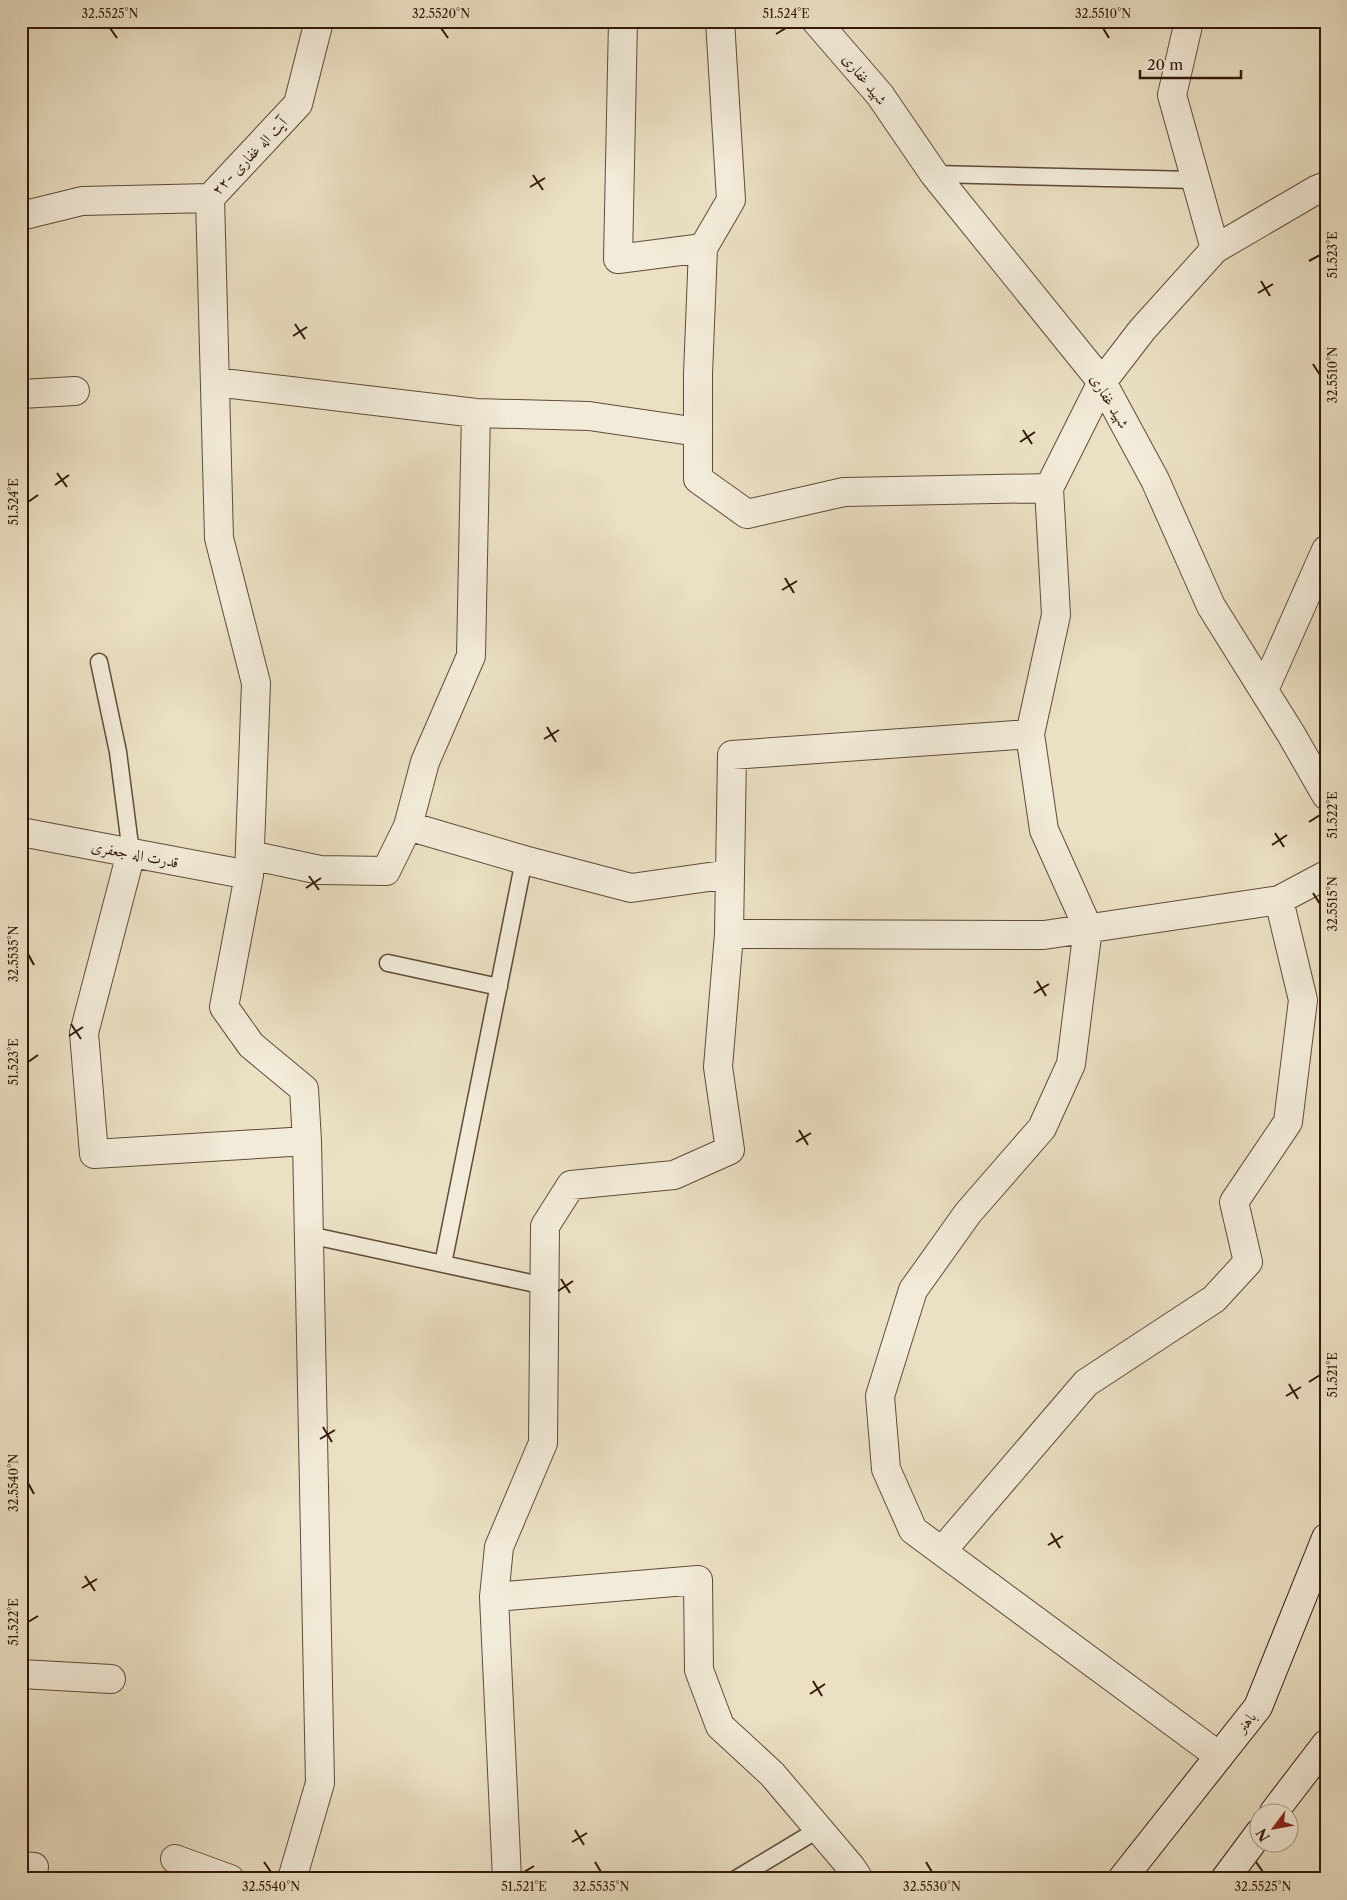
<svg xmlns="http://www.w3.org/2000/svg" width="1347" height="1900" font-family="'Libre Caslon Text',Amiri,serif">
  <rect width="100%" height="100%" fill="#ebe0c4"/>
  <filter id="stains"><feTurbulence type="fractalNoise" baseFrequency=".004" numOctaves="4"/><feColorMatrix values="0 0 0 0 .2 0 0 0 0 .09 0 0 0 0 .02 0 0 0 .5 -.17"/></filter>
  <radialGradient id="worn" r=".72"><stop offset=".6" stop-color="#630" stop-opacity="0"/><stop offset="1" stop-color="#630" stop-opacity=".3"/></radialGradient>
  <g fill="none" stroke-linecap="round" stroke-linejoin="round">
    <defs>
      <path id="lane" d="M934 174 1195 180
        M99 662 118 752 131 853
        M388 963 499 987
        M309 1235 545 1286
        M443 1264 524 860
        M736 1879 819 1829"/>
      <path id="street" d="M623 21 618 259 703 248
        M720 21 731 200 703 248 698 375V479L747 514 844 492 1049 488
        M816 21 880 95 934 174 1102 382 1155 480 1211 606 1291 734 1326 795
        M1189 21 1172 95 1215 249
        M210 198 219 538 256 683 249 875 224 1007 251 1045 304 1089 307 1141
        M21 216 82 201 210 198 298 104 319 21
        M215 382 476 413 589 416 698 432
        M21 394 75 391
        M1264 690 1326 550
        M408 826 524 860 631 888 730 874
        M21 832 249 875
        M131 853 84 1033 94 1154 307 1141 320 1783 292 1879
        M250 855 320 870 386 871 408 826 425 762 471 656 476 413
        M729 934 1044 935 1279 900 1326 875
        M942 1551 1086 1383 1214 1299 1248 1262 1234 1202 1288 1122 1303 1000 1279 900
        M494 1597 698 1580 699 1670 720 1726 772 1774 851 1867 859 1879
        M21 1674 111 1679
        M1219 1756 913 1530 886 1469 880 1396 913 1290 968 1213 1042 1128 1071 1064 1088 928 1044 830 1030 734 1056 615 1049 488 1102 382 1142 330 1215 249 1316 190 1326 186
        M175 1859 230 1879
        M21 1866 34 1867
        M507 1879 494 1597 499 1547 543 1443 545 1226 571 1185 674 1175 730 1150 718 1067 729 934 732 755 1030 734"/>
      <path id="secondary" d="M1274 1812 1326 1744
        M1122 1879 1258 1707 1326 1538
        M1225 1879 1260 1832"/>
    </defs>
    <use href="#lane" stroke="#604b38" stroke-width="19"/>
    <use href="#street" stroke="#604b38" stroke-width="30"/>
    <use href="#secondary" stroke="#32190a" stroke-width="30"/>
    <use href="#lane" stroke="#f2ebd9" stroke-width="16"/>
    <use href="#street" stroke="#f2ebd9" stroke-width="28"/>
    <use href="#secondary" stroke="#f2ebd9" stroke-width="28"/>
  </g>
  <path fill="none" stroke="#32190a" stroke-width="2" d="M110 28 117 38M441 28 448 38M1103 28 1109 38M776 34 786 28M533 175 543 190M530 187 545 178M1309 261 1320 255M1261 281 1270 296M1258 293 1273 284M295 324 305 339M293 336 307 327M1313 364 1320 375M1023 430 1032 444M1020 442 1035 432M57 473 67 487M55 485 69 475M28 502 38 495M785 578 794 593M782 590 797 581M547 727 556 742M544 739 559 730M1309 822 1320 815M1275 833 1284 847M1272 845 1287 835M309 876 319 890M306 888 321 878M1313 893 1320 904M28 954 34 965M1037 981 1046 996M1034 993 1049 984M71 1024 81 1039M69 1036 83 1027M28 1062 38 1055M799 1130 808 1145M796 1142 811 1133M561 1279 570 1293M558 1291 573 1281M1309 1382 1320 1375M1289 1384 1298 1399M1286 1396 1301 1387M323 1427 332 1442M320 1439 335 1430M28 1483 34 1494M1051 1533 1060 1548M1048 1545 1063 1536M85 1576 95 1591M82 1588 97 1579M28 1622 38 1616M813 1681 822 1696M810 1694 825 1684M575 1830 584 1845M572 1842 587 1833M264 1862 271 1872M595 1862 601 1872M926 1862 932 1872M1256 1862 1263 1872M524 1872 534 1866"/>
  <g text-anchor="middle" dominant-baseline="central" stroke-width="4.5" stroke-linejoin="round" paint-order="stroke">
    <g font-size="15" fill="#32190a" stroke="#f2ebd9">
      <text transform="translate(865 79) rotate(51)">شهید غفاری</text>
      <text transform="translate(249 156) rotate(-46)">۲۲- آیت اله غفاری</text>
      <text transform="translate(1110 401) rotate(59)">شهید غفاری</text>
      <text transform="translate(135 854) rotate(11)">قدرت اله جعفری</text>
      <text transform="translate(1246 1722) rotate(-51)">باهنر</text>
    </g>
  </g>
  <rect width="1347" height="1900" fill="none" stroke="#ebe0c4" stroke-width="55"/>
  <g transform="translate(1274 1828) rotate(238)"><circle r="24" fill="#f2ebd9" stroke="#a59786"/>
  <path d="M0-4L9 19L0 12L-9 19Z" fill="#8f2418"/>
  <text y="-8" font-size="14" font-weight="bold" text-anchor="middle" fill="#32190a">N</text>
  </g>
  <path d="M1140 70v8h101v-8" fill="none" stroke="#32190a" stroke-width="2.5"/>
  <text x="1147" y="70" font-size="15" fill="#32190a" stroke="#f2ebd9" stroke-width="4" paint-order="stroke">20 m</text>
  <rect x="28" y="28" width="1292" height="1844" fill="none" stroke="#32190a" stroke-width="2"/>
  <g font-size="12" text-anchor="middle" fill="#32190a">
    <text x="110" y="18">32.5525°N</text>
    <text x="441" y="18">32.5520°N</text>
    <text x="786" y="18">51.524°E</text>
    <text x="1103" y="18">32.5510°N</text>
    <text transform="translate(1333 255) rotate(-90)" y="4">51.523°E</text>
    <text transform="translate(1333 375) rotate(-90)" y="4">32.5510°N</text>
    <text transform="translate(14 502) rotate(-90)" y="4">51.524°E</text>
    <text transform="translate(1333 815) rotate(-90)" y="4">51.522°E</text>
    <text transform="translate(1333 904) rotate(-90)" y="4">32.5515°N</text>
    <text transform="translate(14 954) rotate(-90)" y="4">32.5535°N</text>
    <text transform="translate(14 1062) rotate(-90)" y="4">51.523°E</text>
    <text transform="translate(1333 1375) rotate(-90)" y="4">51.521°E</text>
    <text transform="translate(14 1483) rotate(-90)" y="4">32.5540°N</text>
    <text transform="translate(14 1622) rotate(-90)" y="4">51.522°E</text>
    <text x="271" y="1891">32.5540°N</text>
    <text x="524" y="1891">51.521°E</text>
    <text x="601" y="1891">32.5535°N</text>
    <text x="932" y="1891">32.5530°N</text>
    <text x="1263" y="1891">32.5525°N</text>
  </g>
  <rect width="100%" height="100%" filter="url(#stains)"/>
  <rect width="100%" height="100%" fill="url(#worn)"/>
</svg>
